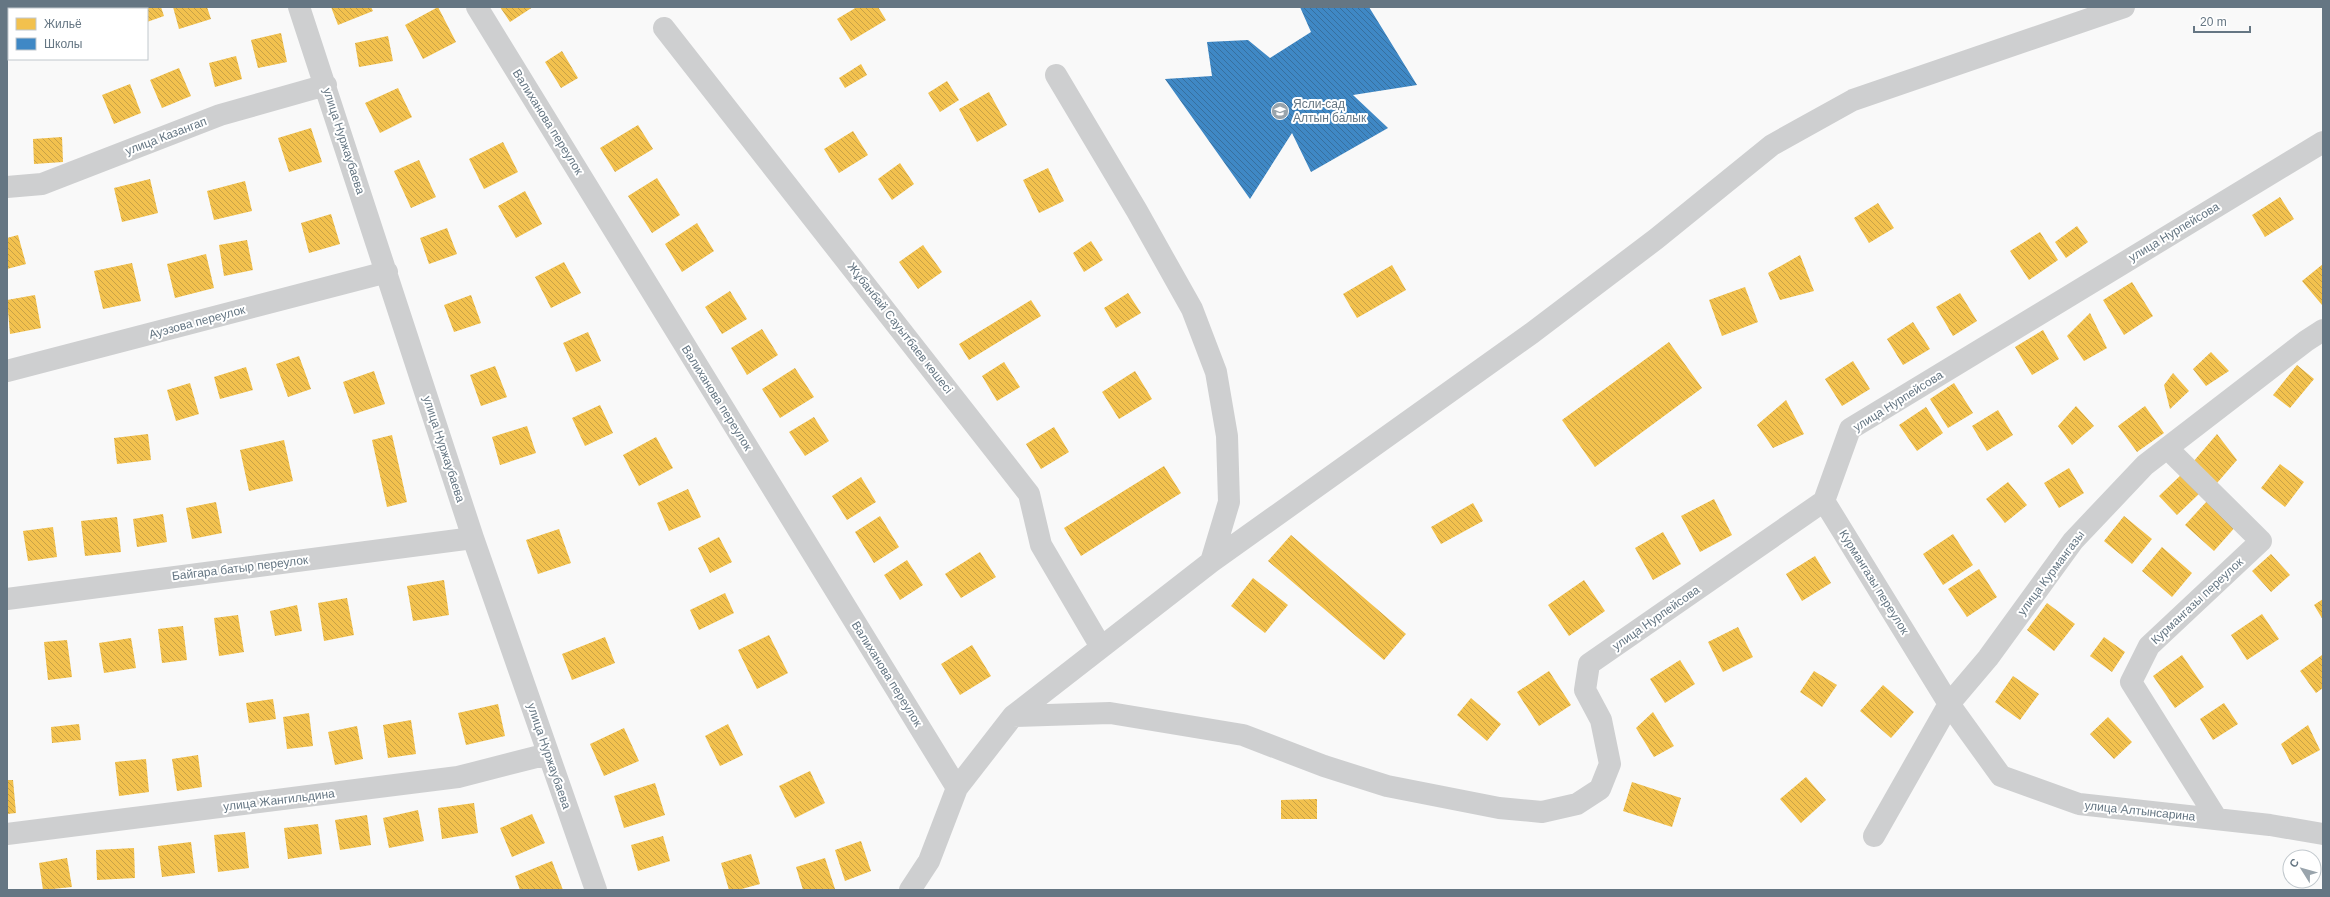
<svg xmlns="http://www.w3.org/2000/svg" width="2330" height="897" font-family="Helvetica,sans-serif">
  <defs>
    <pattern id="homes-back-hatch" width="6" height="6" patternUnits="userSpaceOnUse"><rect width="6" height="6" fill="#f2c14e"/><path d="M-1 5l2 2M0 0l6 6M5-1l2 2" fill="none" stroke="#c8a146"/></pattern>
    <pattern id="schools-back-hatch" width="6" height="6" patternUnits="userSpaceOnUse"><rect width="6" height="6" fill="#3f88c5"/><path d="M-1 5l2 2M0 0l6 6M5-1l2 2" fill="none" stroke="#376f9e"/></pattern>
  </defs>
  <rect width="100%" height="100%" fill="#f9f9f9"/>
  <path fill="url(#homes-back-hatch)" d="M127 7H161L164 16 147 22V9H127Z
    M173 7H207L211 19 179 29Z
    M331 7H371L373 11 338 25Z
    M438 7 456 42 423 59 405 25Z
    M500 7H533L510 22Z
    M857 7H878L886 20 851 41 837 19Z
    M281 33 287 62 258 68 251 40Z
    M388 36 393 61 359 67 355 43Z
    M562 51 578 78 561 88 545 62Z
    M236 56 242 79 215 87 209 63Z
    M861 64 867 75 845 88 839 78Z
    M179 68 191 96 162 108 150 80Z
    M947 81 959 100 940 112 928 93Z
    M130 84 141 113 114 124 102 95Z
    M398 88 412 117 380 133 365 103Z
    M989 92 1007 125 977 142 959 109Z
    M638 125 653 149 615 172 600 148Z
    M311 128 322 162 289 172 278 138Z
    M853 131 868 155 839 173 824 149Z
    M62 137 63 162 34 164 33 139Z
    M503 142 518 172 484 189 469 159Z
    M419 160 436 197 411 208 394 171Z
    M900 163 914 184 892 200 878 179Z
    M1048 168 1064 201 1039 213 1023 180Z
    M657 178 680 215 652 233 628 196Z
    M150 179 158 213 122 222 114 188Z
    M245 181 252 211 214 220 207 191Z
    M525 191 542 224 516 238 498 206Z
    M2280 197 2294 219 2265 237 2252 215Z
    M1878 203 1894 228 1869 243 1854 218Z
    M331 214 340 244 309 253 301 223Z
    M697 223 714 251 682 272 665 244Z
    M2077 226 2088 242 2066 258 2055 242Z
    M447 228 457 254 429 264 420 238Z
    M2040 232 2058 260 2029 280 2010 251Z
    M18 235 26 264 7 269V238Z
    M247 240 253 270 224 276 219 245Z
    M1091 241 1103 260 1084 272 1073 253Z
    M923 245 942 272 918 289 899 262Z
    M206 254 214 288 175 298 167 264Z
    M1800 255 1814 291 1780 300 1768 273Z
    M564 262 581 293 551 308 535 277Z
    M132 263 141 301 103 309 94 271Z
    M2323 264V304L2322 305 2302 281Z
    M1392 265 1406 290 1357 318 1343 294Z
    M2132 282 2153 316 2124 335 2103 300Z
    M1745 287 1758 322 1722 336 1709 300Z
    M730 291 747 319 722 334 705 307Z
    M1128 293 1141 313 1116 328 1104 308Z
    M1960 293 1977 321 1953 336 1936 307Z
    M35 295 41 328 10 334 7 300Z
    M471 295 481 323 454 332 444 305Z
    M1031 300 1041 316 969 360 959 344Z
    M2090 313 2107 348 2084 361 2067 336Z
    M1913 322 1930 349 1903 365 1887 339Z
    M762 329 778 355 747 375 731 348Z
    M2043 330 2059 359 2032 375 2015 347Z
    M588 332 601 361 576 372 563 343Z
    M1669 342 1702 388 1595 467 1562 420Z
    M2211 352 2229 371 2206 386 2193 369Z
    M299 356 311 389 288 397 276 364Z
    M1853 361 1870 389 1842 406 1825 379Z
    M1004 362 1020 387 997 401 982 376Z
    M2297 365 2314 379 2290 408 2273 395Z
    M495 366 507 397 481 406 470 375Z
    M246 367 253 390 220 399 214 377Z
    M795 368 814 397 780 418 762 389Z
    M374 371 385 404 354 414 343 382Z
    M1135 371 1152 399 1119 419 1102 392Z
    M2173 373 2189 391 2170 409 2164 385Z
    M190 383 199 414 176 421 167 390Z
    M1954 383 1973 413 1948 428 1930 399Z
    M1786 400 1804 434 1773 448 1757 425Z
    M600 405 613 433 585 446 572 418Z
    M2076 406 2094 426 2072 445 2058 426Z
    M2145 406 2164 433 2137 452 2118 426Z
    M1926 407 1943 433 1917 451 1899 425Z
    M1998 410 2013 435 1987 451 1972 426Z
    M814 417 829 441 805 456 789 432Z
    M527 426 536 453 500 465 492 437Z
    M1054 427 1069 452 1041 469 1026 444Z
    M148 434 151 460 117 464 114 438Z
    M2217 434 2237 460 2217 483 2193 462Z
    M392 435 407 502 387 507 372 440Z
    M656 437 673 468 639 486 623 455Z
    M284 440 293 481 249 491 240 450Z
    M2280 464 2304 482 2285 507 2261 488Z
    M1164 466 1181 493 1081 556 1064 528Z
    M2069 468 2084 493 2059 508 2044 483Z
    M2183 473 2201 492 2177 515 2159 496Z
    M861 477 876 502 847 520 832 496Z
    M2008 482 2027 505 2005 523 1986 499Z
    M688 489 701 517 669 531 657 503Z
    M1714 499 1732 535 1700 552 1681 516Z
    M2208 500 2237 525 2214 551 2185 525Z
    M216 502 222 533 192 539 186 508Z
    M1473 503 1483 521 1441 544 1431 527Z
    M163 514 167 542 137 547 133 519Z
    M880 516 899 547 874 563 855 532Z
    M2124 516 2152 539 2132 564 2104 541Z
    M117 517 121 552 85 556 81 521Z
    M53 527 57 557 28 561 23 531Z
    M559 529 571 563 538 574 526 540Z
    M1663 532 1681 564 1653 580 1635 548Z
    M1953 534 1973 565 1943 585 1923 554Z
    M1291 535 1406 634 1384 660 1268 561Z
    M719 537 732 562 710 573 698 548Z
    M2162 547 2192 573 2172 597 2142 571Z
    M980 552 996 577 961 598 945 574Z
    M2271 554 2290 575 2271 592 2252 571Z
    M1815 556 1831 583 1802 601 1786 574Z
    M907 560 923 585 900 600 884 575Z
    M1979 569 1997 597 1967 617 1948 589Z
    M1253 578 1288 605 1265 633 1231 606Z
    M444 580 449 615 413 621 407 586Z
    M1584 580 1605 611 1569 636 1548 605Z
    M725 593 734 613 699 630 690 610Z
    M347 598 354 635 324 641 318 603Z
    M2323 599V620L2314 605Z
    M2047 603 2075 624 2054 651 2027 630Z
    M297 605 302 631 275 636 270 611Z
    M2262 614 2279 639 2247 660 2231 635Z
    M238 615 244 652 219 656 214 618Z
    M183 626 187 660 162 663 158 629Z
    M1738 627 1753 657 1723 672 1708 642Z
    M769 635 788 673 757 689 738 650Z
    M605 637 615 663 572 680 562 654Z
    M2104 637 2125 652 2112 672 2090 656Z
    M131 638 136 668 104 673 99 643Z
    M67 640 72 677 48 680 44 642Z
    M972 645 991 676 960 695 941 664Z
    M2182 655 2204 687 2175 708 2153 676Z
    M2322 655 2323 688 2316 693 2300 671Z
    M1680 660 1695 684 1665 703 1650 679Z
    M1549 671 1571 705 1539 726 1517 692Z
    M1814 671 1837 685 1822 707 1800 692Z
    M2013 676 2039 694 2020 720 1995 702Z
    M1883 685 1914 712 1891 738 1860 711Z
    M1471 698 1501 724 1487 741 1457 715Z
    M273 699 276 719 249 723 246 703Z
    M2224 703 2238 724 2213 740 2200 719Z
    M498 704 505 736 466 745 458 713Z
    M1653 712 1674 746 1654 757 1636 728Z
    M309 713 313 746 287 749 283 717Z
    M2108 717 2132 742 2114 759 2090 734Z
    M411 720 416 754 388 758 383 725Z
    M79 724 81 740 52 743 51 727Z
    M728 724 743 755 720 766 705 736Z
    M2308 725 2320 750 2292 765 2281 744Z
    M357 726 363 759 335 765 328 732Z
    M624 728 639 761 604 776 590 744Z
    M198 755 202 787 177 791 172 759Z
    M146 759 149 792 119 796 115 762Z
    M810 771 825 803 795 818 779 786Z
    M1806 777 1826 800 1801 823 1780 799Z
    M7 780H13L16 813 7 814Z
    M1632 782 1681 798 1672 827 1623 811Z
    M655 783 665 815 624 828 614 796Z
    M1317 799V819H1281V800Z
    M474 803 478 833 442 839 438 808Z
    M418 810 424 841 389 848 383 818Z
    M532 814 545 843 512 857 500 828Z
    M367 815 371 845 340 850 335 820Z
    M318 824 322 854 288 859 284 828Z
    M245 832 249 868 218 872 214 835Z
    M663 836 670 861 638 871 631 845Z
    M861 841 871 871 845 881 835 850Z
    M191 842 195 873 162 877 158 846Z
    M134 848 135 878 97 880 96 850Z
    M751 854 760 884 738 890H729L721 863Z
    M67 858 72 887 43 890 39 863Z
    M825 858 835 889 803 890 796 867Z
    M552 861 563 890H520L515 876Z"/>
  <path fill="url(#schools-back-hatch)" d="M1300 7H1369L1417 85 1353 95 1388 128 1311 172 1292 133 1250 199 1165 79 1212 76 1207 42 1248 40 1270 58 1311 32Z"/>
  <g fill="none" stroke-linecap="round" stroke-linejoin="round">
    <path stroke="#cecfd0" stroke-width="22" d="M299 7 473 538 596 890
      M477 7 957 788
      M664 28 1029 494 1041 545 1101 647
      M1056 75 1137 211 1192 309 1216 372 1227 436 1229 502 1211 562
      M7 187 42 184 220 115 326 85
      M7 371 387 272
      M2167 448 2261 541 2149 646 2131 682 2217 819
      M1824 501 1949 704 2001 776 2079 804 2270 825 2323 834
      M7 599 473 538
      M1013 716 1110 713 1243 735 1324 766 1387 786 1499 808 1542 812 1577 804 1600 789 1610 764 1601 720 1585 690 1589 664 1824 501 1850 429 2323 142
      M7 834 458 777 548 754
      M1874 836 1949 704 1988 658 2073 541 2145 465 2306 341 2323 330
      M910 890 929 861 957 788 1013 716 1211 562 1532 333 1656 239 1772 145 1853 100 2124 7"/>
  </g>
  <defs>
    <symbol id="school-disc" viewBox="-11 -11 22 22"><circle r="9.5" fill="#99a4ac" stroke="#fff"/><path d="M0-5L7-2L0 1L-7-2ZM-4 1L0 2.5L4 1V4Q0 6-4 4Z" fill="#fff"/></symbol>
  </defs>
  <g fill-rule="evenodd">
    <use href="#school-disc" x="1270" y="101" width="20" height="20"/>
  </g>
  <g text-anchor="middle" dominant-baseline="central" stroke-width="4" stroke-linejoin="round" paint-order="stroke">
    <g font-size="12" fill="#657683" stroke="#fff" text-anchor="start">
      <text x="1293" y="104">Ясли-сад<tspan x="1293" dy="14">Алтын балык</tspan></text>
    </g>
    <g font-size="12" fill="#657683" stroke="#fff">
      <text transform="translate(548 122) rotate(58)">Валиханова переулок</text>
      <text transform="translate(166 136) rotate(-21)">улица Казангап</text>
      <text transform="translate(344 141) rotate(72)">улица Нуржаубаева</text>
      <text transform="translate(2174 232) rotate(-31)">улица Нурпейсова</text>
      <text transform="translate(197 322) rotate(-15)">Ауэзова переулок</text>
      <text transform="translate(900 328) rotate(52)">Жұбанбай Сауытбаев көшесі</text>
      <text transform="translate(717 398) rotate(58)">Валиханова переулок</text>
      <text transform="translate(1898 401) rotate(-32)">улица Нурпейсова</text>
      <text transform="translate(444 449) rotate(72)">улица Нуржаубаева</text>
      <text transform="translate(240 568) rotate(-7)">Байгара батыр переулок</text>
      <text transform="translate(2051 573) rotate(-53)">улица Курмангазы</text>
      <text transform="translate(1874 582) rotate(58)">Курмангазы переулок</text>
      <text transform="translate(2197 601) rotate(-43)">Курмангазы переулок</text>
      <text transform="translate(1656 618) rotate(-35)">улица Нурпейсова</text>
      <text transform="translate(887 674) rotate(58)">Валиханова переулок</text>
      <text transform="translate(549 756) rotate(71)">улица Нуржаубаева</text>
      <text transform="translate(279 800) rotate(-7)">улица Жангильдина</text>
      <text transform="translate(2140 811) rotate(6)">улица Алтынсарина</text>
    </g>
  </g>
  <rect width="2330" height="897" fill="none" stroke="#657683" stroke-width="16"/>
  <rect x="8" y="8" width="140" height="52" fill="#ffffff" stroke="#c1c8cd"/>
  <rect x="16" y="18" width="20" height="12" fill="#f2c14e" stroke="#c1c8cd"/>
  <text x="44" y="28" font-size="12" fill="#657683">Жильё</text>
  <rect x="16" y="38" width="20" height="12" fill="#3f88c5" stroke="#c1c8cd"/>
  <text x="44" y="48" font-size="12" fill="#657683">Школы</text>
  <g transform="translate(2302 869) rotate(307)"><circle r="19" fill="#ffffff" stroke="#c1c8cd"/>
  <path d="M0-3L7 15L0 10L-7 15Z" fill="#99a4ac"/>
  <text y="-6" font-size="11" font-weight="bold" text-anchor="middle" fill="#657683">С</text>
  </g>
  <path d="M2194 26v6h56v-6" fill="none" stroke="#657683" stroke-width="2"/>
  <text x="2200" y="26" font-size="12" fill="#657683" stroke="#ffffff" stroke-width="3" paint-order="stroke">20 m</text>
</svg>
